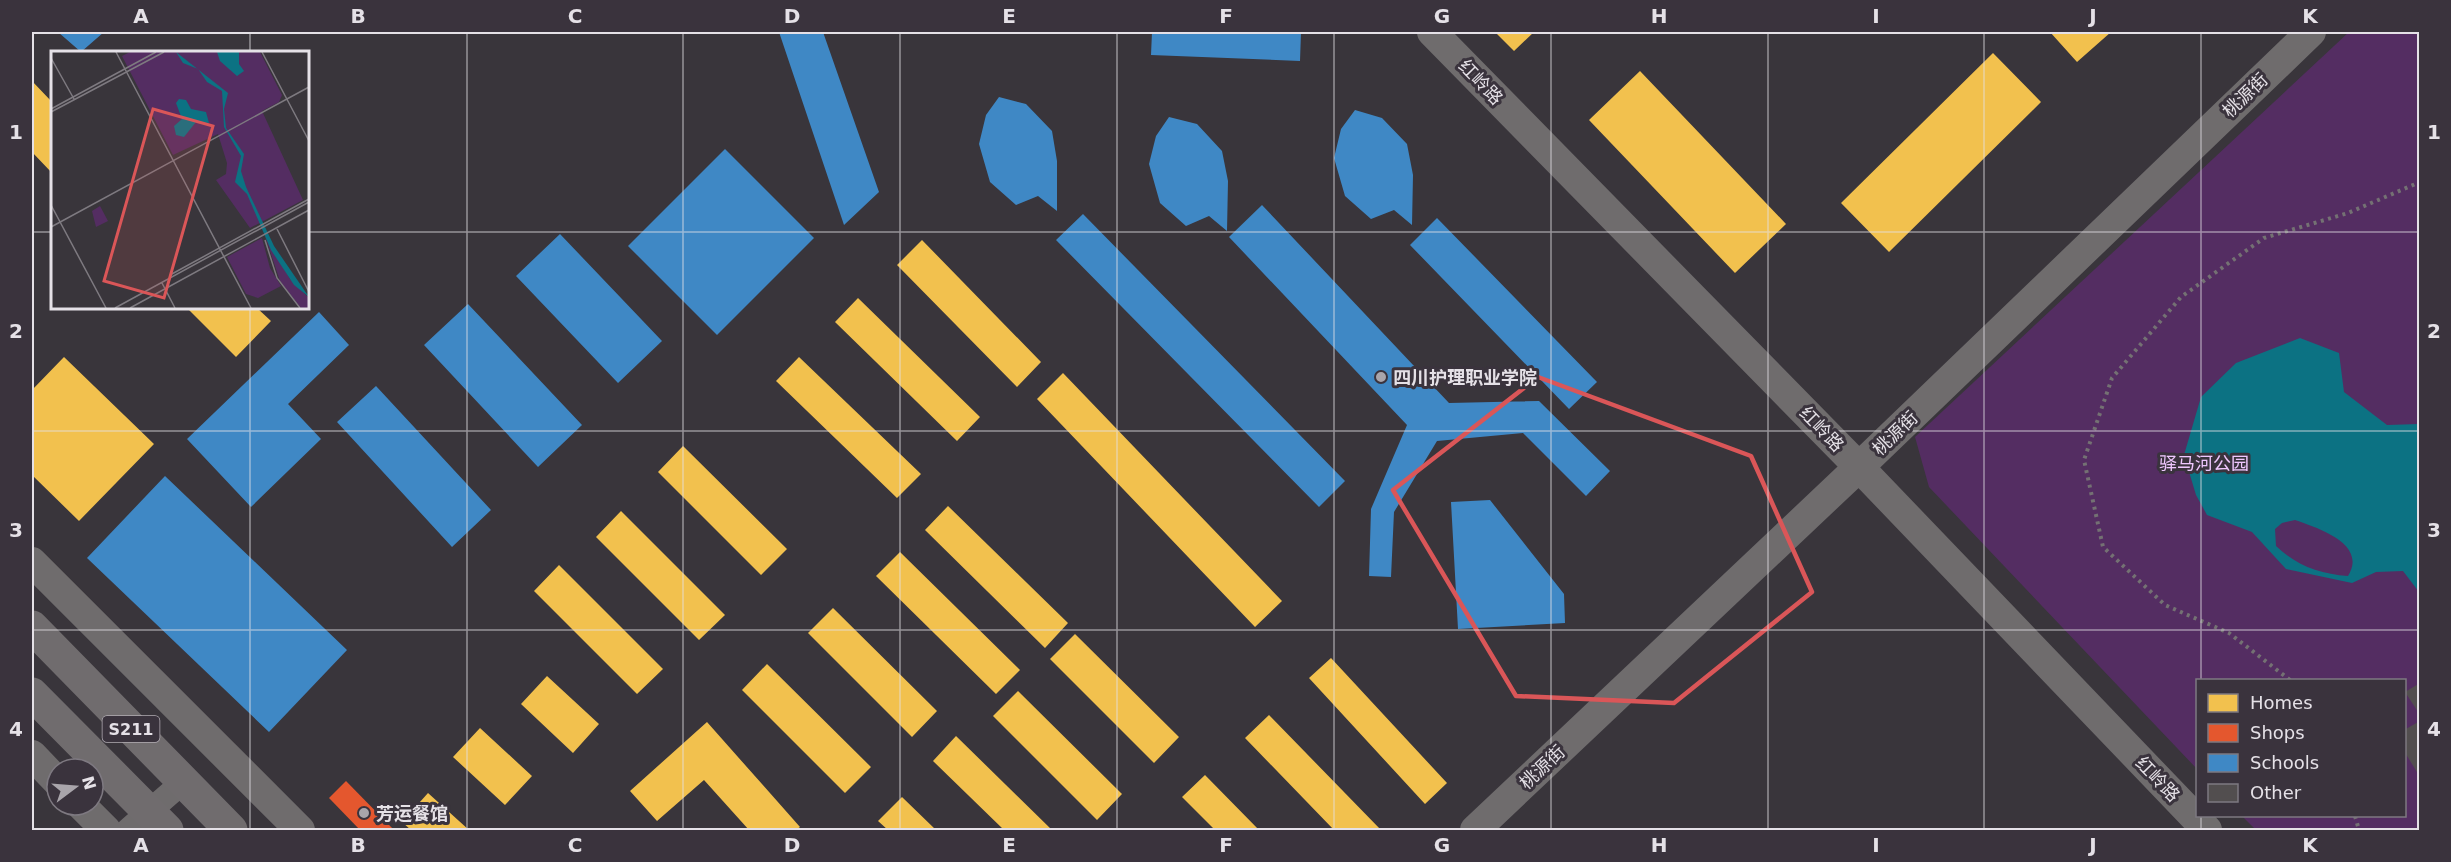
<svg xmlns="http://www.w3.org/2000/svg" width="2451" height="862" font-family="'DejaVu Sans','Noto Sans SC',sans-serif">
  <rect width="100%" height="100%" fill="#39353b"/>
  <path fill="#542d62" d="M2349 32H2419V830H2256L2242 816H2404V680H2198L2197 769 1929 487 1915 437Z"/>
  <path fill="#0c7283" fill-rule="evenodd" d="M2300 338 2339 353 2344 392 2387 425 2419 424V592L2403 571 2376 572 2352 583 2286 569 2252 532 2207 515 2196 495 2184 455 2201 397 2236 363ZM2295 520C2318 528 2368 544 2348 576 2320 574 2297 566 2276 546L2275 529 2282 523Z"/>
  <path fill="#f2c14e" d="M1495 32H1534L1514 51Z
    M2050 32H2111L2077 62Z
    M1993 53 2041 102 1889 252 1841 203Z
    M1640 71 1786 224 1735 273 1589 120Z
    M32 81 52 102V173L32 152Z
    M922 240 1041 362 1017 387 897 265Z
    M858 298 980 417 957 441 835 322Z
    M187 308H257L271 321 236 357Z
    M64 357 154 444 79 521 32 475V390Z
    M799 357 921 474 897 498 776 381Z
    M1063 373 1282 601 1255 627 1037 399Z
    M683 446 787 549 761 575 658 472Z
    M948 506 1068 623 1045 648 925 530Z
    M621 511 725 615 699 640 596 537Z
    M900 552 1020 670 996 694 876 576Z
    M559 565 663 669 637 694 534 591Z
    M833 608 937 711 912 737 808 633Z
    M1075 634 1179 737 1154 763 1050 659Z
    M1331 658 1447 783 1425 804 1309 678Z
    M767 664 871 767 845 793 742 690Z
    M547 676 599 724 573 753 521 704Z
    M1018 691 1122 794 1097 820 993 716Z
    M1269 715 1381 830H1334L1245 738Z
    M707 722 800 827 796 830H749L704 780 657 821 630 791Z
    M480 728 532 776 505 805 453 757Z
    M956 736 1052 830H1004L933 761Z
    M1205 775 1259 830H1215L1182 797Z
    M428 793 469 830H411L402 822Z
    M902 797 936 830H888L878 821Z"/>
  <path fill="#e4572e" d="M346 781 394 830H360L329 798Z"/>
  <path fill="#3f88c5" d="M58 32H104L81 52Z
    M779 32H823L879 192 844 225Z
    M1152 32H1301L1300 61 1151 55Z
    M999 97 1026 104 1052 131 1057 161V211L1038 196 1016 205 990 182 979 144 986 115Z
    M1355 110 1382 118 1407 144 1413 175 1412 225 1394 210 1371 219 1345 196 1334 158 1341 129Z
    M1169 117 1197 124 1222 151 1228 181 1227 231 1209 216 1186 226 1160 203 1149 164 1156 136Z
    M725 149 814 238 717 335 628 246Z
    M1262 205 1449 403 1539 401 1610 471 1586 496 1523 433 1437 441 1394 512 1391 577 1369 576 1371 509 1407 425 1229 237Z
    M1083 214 1345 481 1319 507 1056 240Z
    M1437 218 1597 382 1569 409 1410 245Z
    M560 234 662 341 618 383 516 276Z
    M468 304 582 425 538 467 424 345Z
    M319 312 349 345 288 404 321 439 251 507 187 439Z
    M376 386 491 510 452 547 337 422Z
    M165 476 347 650 269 732 87 558Z
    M1490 500 1564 594 1565 623 1458 629 1451 502Z"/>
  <path fill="#524e4f" d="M2420 683V715L2405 692Z
    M2420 721V777L2404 751V730Z"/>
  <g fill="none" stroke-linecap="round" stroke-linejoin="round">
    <path stroke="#747173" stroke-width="4" stroke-dasharray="3 4.5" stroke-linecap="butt" d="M2290 680 2229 633 2165 605 2103 547 2084 460 2112 378 2181 297 2264 238 2348 213 2420 182
      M2355 816 2359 830"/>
    <path stroke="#6f6c6d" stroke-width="24" d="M128 830 183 782"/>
    <path stroke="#6f6c6d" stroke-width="30" d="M1432 32 1859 467 2207 830
      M32 562 300 830
      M32 755 57 781
      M81 805 106 830
      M1475 830 1859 467 2311 32"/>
    <path stroke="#706c6e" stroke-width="33" d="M32 627 231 830
      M32 694 167 830"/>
  </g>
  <path fill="none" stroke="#da5658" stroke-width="4.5" stroke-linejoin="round" d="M1538 377 1751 456 1812 592 1674 703 1516 696 1393 490Z"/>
  <path fill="none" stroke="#e5e1e7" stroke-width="1.5" stroke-opacity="0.55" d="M250 32V52M467 32V830M683 32V830M900 32V830M1117 32V830M1334 32V830M1551 32V830M1768 32V830M1984 32V830M2201 32V680M32 232H52M308 232H2420M250 308V830M32 431H2420M32 630H2420M2201 816V830"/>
  <g fill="#a9a5ab" stroke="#3a333d" stroke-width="2">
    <circle cx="1381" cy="377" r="6"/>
    <circle cx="364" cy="813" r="6"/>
  </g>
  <g text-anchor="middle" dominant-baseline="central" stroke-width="6" stroke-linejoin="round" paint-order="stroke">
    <rect fill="#3a333d" stroke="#b2adb4" stroke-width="1.5" x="102.5" y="716" width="57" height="26" rx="4.5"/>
    <g font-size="16" font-weight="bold" fill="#e5e1e7">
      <text x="131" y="729">S211</text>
    </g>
    <g font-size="18" fill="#e5e1e7" stroke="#3a333d">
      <text transform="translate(1481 82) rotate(46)">红岭路</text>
      <text transform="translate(2245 95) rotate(-44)">桃源街</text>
      <text transform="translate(1822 429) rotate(46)">红岭路</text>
      <text transform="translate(1895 433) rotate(-44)">桃源街</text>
      <text transform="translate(1542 767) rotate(-43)">桃源街</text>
      <text transform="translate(2158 779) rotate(46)">红岭路</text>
    </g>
    <g font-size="18" font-weight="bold" fill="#e5e1e7" stroke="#3a333d" text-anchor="start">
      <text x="1393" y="377">四川护理职业学院</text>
      <text x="376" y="813">芳运餐馆</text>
    </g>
    <g font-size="18" fill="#efc7fe" stroke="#3a333d">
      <text x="2204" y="463">驿马河公园</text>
    </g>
  </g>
  <g transform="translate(51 51)">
    <rect width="258" height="258" fill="#39353b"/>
    <path d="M79 1H209L231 44 228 51 211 60 252 149 199 177 165 129 175 123 176 112 167 83 122 104 71 5ZM49 155 57 170 45 176 41 160ZM214 185 239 228 258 247V257H250L229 230ZM211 187 219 217 230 235 207 247 195 243 176 206Z" fill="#542d62"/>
    <path d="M125 1 177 42 173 58 175 77 193 103 190 120 195 136 223 195 258 246 243 234 220 199 196 143 184 131 190 105 173 76 171 40 156 31 147 18 132 12ZM166 1H188V13L193 20 186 25 169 10ZM128 48 135 49 140 58 155 61 158 72 145 71 133 86 125 84 123 75 131 68 125 52Z" fill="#0c7283"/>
    <path fill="none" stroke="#7e7a80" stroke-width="1.5" d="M65 1 200 257M211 1 258 90M0 7 23 48M0 58 105 1M0 61 113 1M0 154 55 257M0 176 258 36M226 178 258 241M214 189 226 227 249 257M119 224 258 148M111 232 124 257M64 257 258 151M79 257 258 159"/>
    <path fill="#da5658" fill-opacity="0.15" stroke="#da5658" stroke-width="3" d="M102 58 162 75 113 247 53 230Z"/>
    <rect width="258" height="258" fill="none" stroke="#e5e1e7" stroke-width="3"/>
  </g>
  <rect width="2451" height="862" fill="none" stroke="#3a333d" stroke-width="66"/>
  <rect x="2196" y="679" width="210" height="138" fill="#3a333d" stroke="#7e7981" stroke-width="1.5"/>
  <rect x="2208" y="694" width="30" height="18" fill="#f2c14e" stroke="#7e7981" stroke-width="1.5"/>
  <text x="2250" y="709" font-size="18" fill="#e5e1e7">Homes</text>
  <rect x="2208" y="724" width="30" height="18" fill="#e4572e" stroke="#7e7981" stroke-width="1.5"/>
  <text x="2250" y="739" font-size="18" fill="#e5e1e7">Shops</text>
  <rect x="2208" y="754" width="30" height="18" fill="#3f88c5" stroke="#7e7981" stroke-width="1.5"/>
  <text x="2250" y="769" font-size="18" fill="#e5e1e7">Schools</text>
  <rect x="2208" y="784" width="30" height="18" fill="#524e4f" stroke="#7e7981" stroke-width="1.5"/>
  <text x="2250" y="799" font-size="18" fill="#e5e1e7">Other</text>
  <g transform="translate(75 787) rotate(74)"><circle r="28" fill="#3a333d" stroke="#7e7981" stroke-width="1.5"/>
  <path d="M0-4.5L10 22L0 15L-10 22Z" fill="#a9a5ab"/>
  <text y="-9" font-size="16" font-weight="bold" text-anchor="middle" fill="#e5e1e7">N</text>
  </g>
  <rect x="33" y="33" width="2385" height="796" fill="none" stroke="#e5e1e7" stroke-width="2"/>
  <g font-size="20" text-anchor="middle" font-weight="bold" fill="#e5e1e7">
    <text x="141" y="23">A</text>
    <text x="358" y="23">B</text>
    <text x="575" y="23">C</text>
    <text x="792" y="23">D</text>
    <text x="1009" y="23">E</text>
    <text x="1226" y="23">F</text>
    <text x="1442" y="23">G</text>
    <text x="1659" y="23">H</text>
    <text x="1876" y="23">I</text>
    <text x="2093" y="23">J</text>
    <text x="2310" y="23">K</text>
    <text x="16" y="139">1</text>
    <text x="2434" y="139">1</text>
    <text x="16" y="338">2</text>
    <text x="2434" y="338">2</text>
    <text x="16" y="537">3</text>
    <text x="2434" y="537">3</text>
    <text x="16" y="736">4</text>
    <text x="2434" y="736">4</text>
    <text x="141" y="852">A</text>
    <text x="358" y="852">B</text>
    <text x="575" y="852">C</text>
    <text x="792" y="852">D</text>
    <text x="1009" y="852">E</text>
    <text x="1226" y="852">F</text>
    <text x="1442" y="852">G</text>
    <text x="1659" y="852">H</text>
    <text x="1876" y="852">I</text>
    <text x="2093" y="852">J</text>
    <text x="2310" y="852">K</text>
  </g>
</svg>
